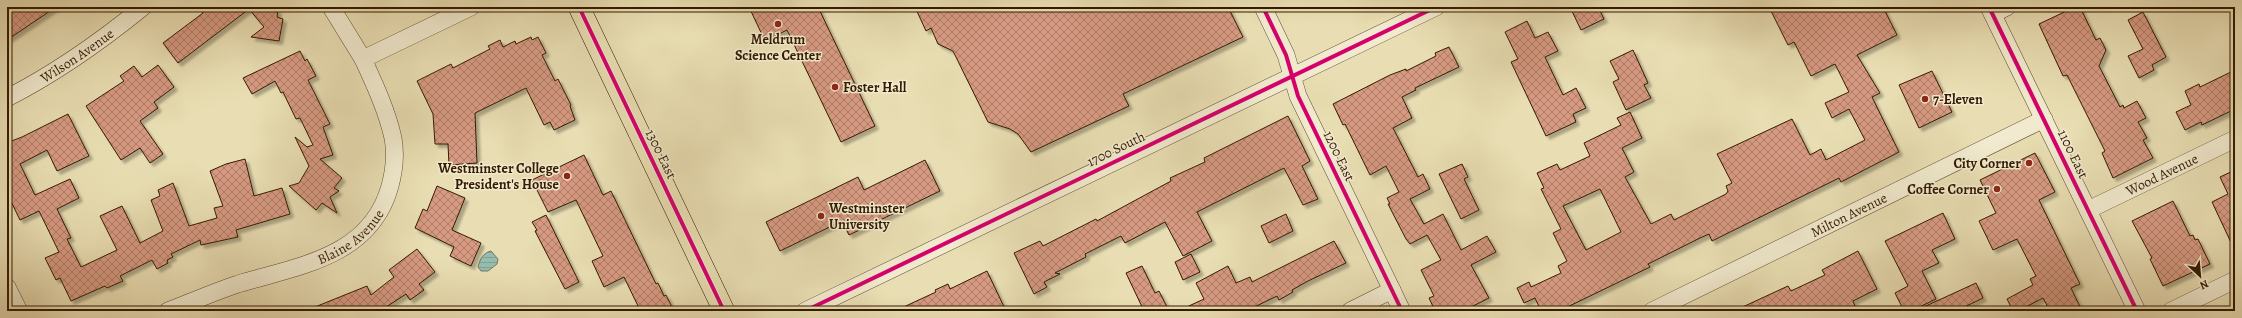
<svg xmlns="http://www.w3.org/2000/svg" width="2242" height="318" font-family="Alegreya,serif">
  <defs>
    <pattern id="water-rules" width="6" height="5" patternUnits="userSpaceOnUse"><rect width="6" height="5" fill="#97bcae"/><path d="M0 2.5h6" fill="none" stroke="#83a194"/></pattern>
    <pattern id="building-cross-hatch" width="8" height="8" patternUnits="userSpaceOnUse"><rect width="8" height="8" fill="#d69981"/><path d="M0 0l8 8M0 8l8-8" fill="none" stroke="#ae7c67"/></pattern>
    <filter id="shadow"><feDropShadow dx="3.5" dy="3.5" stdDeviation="1" flood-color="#0004"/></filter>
  </defs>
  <rect width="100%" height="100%" fill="#e9deb3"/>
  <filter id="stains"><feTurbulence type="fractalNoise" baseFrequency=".005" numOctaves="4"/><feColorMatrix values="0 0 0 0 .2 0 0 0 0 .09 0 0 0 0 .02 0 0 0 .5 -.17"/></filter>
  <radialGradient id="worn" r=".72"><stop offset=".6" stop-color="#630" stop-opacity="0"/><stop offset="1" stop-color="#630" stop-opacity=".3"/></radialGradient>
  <path fill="url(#water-rules)" stroke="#6f7b68" d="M491 251 498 259 497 264 488 271H481L478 267C480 259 483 253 491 251Z"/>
  <path fill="url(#building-cross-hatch)" stroke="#341a00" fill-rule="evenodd" filter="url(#shadow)" d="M7 7H56L7 40Z
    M199 7H266L278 10 277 17 283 19 279 41 251 37 264 27 249 9 178 63 163 43 203 13Z
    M749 7H818L875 126 841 142 787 30 765 41Z
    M915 7H1228L1243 37 1123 94 1129 106 1031 152 1018 134 1010 129 988 122 953 51 938 44 931 28 926 31Z
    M1570 7H1598L1604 19 1581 30Z
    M1769 7H1883L1897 35 1857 55 1880 93 1872 97 1899 152 1841 182 1839 178 1712 241 1709 234 1700 238 1648 264 1650 267 1559 311H1541L1535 298 1524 303 1517 288 1529 282 1531 287 1561 273 1558 266 1567 261 1553 233 1561 229 1541 189 1544 188 1537 173 1557 164 1560 170 1590 156 1584 143 1621 125 1617 118 1630 112 1642 138 1622 148 1634 172 1625 177 1651 224 1671 214 1674 220 1726 194 1728 191 1726 186 1732 183 1717 154 1792 119 1810 155 1821 149 1826 160 1865 140 1849 109 1832 118 1825 103 1849 92 1835 64 1811 76 1794 42 1788 45ZM1600 189 1621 232 1586 250 1563 206Z
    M2075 7H2080L2096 40 2100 38 2106 50 2099 66 2120 107 2123 105 2124 108 2137 101 2146 118 2138 122 2147 138 2143 140 2153 158 2113 178 2102 153 2105 151 2067 75 2063 76 2039 24Z
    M2143 12 2166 57 2152 65 2154 70 2139 78 2128 56 2143 49 2128 20Z
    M1527 21 1535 38 1548 32 1558 51 1545 57 1563 95 1576 88 1586 108 1573 114 1576 122 1546 136 1511 62 1518 59 1505 32Z
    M531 37 532 40 538 37 546 53 542 55 555 81 558 79 571 105 570 106 575 120 554 130 550 122 544 125 526 88 475 113 477 163 449 165 448 144H435L433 114 417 81 451 64 453 68 490 49 488 46 500 40 503 47 515 41 516 44Z
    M1449 47 1459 67 1415 88 1416 90 1402 97 1412 118 1393 128 1418 177 1423 174 1430 189 1410 199 1424 224 1443 214 1461 250 1487 236 1496 252 1471 265 1489 298 1463 311H1435L1429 298 1434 296 1421 270 1441 260 1427 235 1410 244 1406 239 1388 204H1390L1387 198 1399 192 1386 166 1370 175 1345 124 1343 125 1333 104 1390 75 1406 69V71L1436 56 1435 53Z
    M1633 50 1648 83 1644 85 1651 98 1626 110 1613 82 1619 79 1610 61Z
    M300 51 305 61 307 59 316 76 308 80 330 124 323 127 333 155 320 159 342 178 334 188 339 191 330 197 337 213 322 203 316 210 289 186 299 183 309 166 295 137 307 147 313 145 300 118 296 119 283 92 281 93 275 81 252 94 243 78Z
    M158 65 174 87 154 102 158 108 140 121 163 154 150 163 140 148 121 160 86 106 124 81 120 76 134 66 142 77Z
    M2235 70V109L2202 125 2201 122 2185 130 2176 112 2191 105 2185 91 2199 84 2200 87Z
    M1932 71 1952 112 1919 128 1899 85Z
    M68 114 89 156 57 171 47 150 20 164 35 195 70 179 79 198 57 209 71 238 67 239 81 267 117 250 100 216 122 206 140 243 163 231 151 200 160 196 158 190 173 183 189 226 217 218 214 208 223 206 210 171 226 164 245 159 254 196 282 188 290 214 236 230 238 237 201 245 200 240 171 254 173 257 167 260 168 263 157 269 152 260 120 276 123 281 107 288 105 286 71 301 60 278 56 280 45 258 59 252 39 211 20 220 7 193V138L9 142 22 137Z
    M1288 116 1310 161 1302 166 1318 199 1303 205 1284 168 1197 212 1212 241 1183 256 1165 222 1125 243 1121 236 1085 254 1086 257 1055 273 1060 274 1044 282 1047 287 1034 294 1014 253 1040 241 1043 246 1096 219 1097 221 1171 181 1170 178 1205 162 1204 158Z
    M2035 153 2055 192 2039 200 2080 284 2071 288 2082 311H2050L2043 298 2018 311H2013L2007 299 2033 285 2030 279 2036 276 2017 239 1993 250 1979 221 1996 213 1980 180Z
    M584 155 603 195 611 191 656 284 658 283 664 296 666 295 674 311H634L639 308 624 277 604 287 592 261 603 256 576 200 548 212 532 180Z
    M925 160 940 191 849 235 842 221 780 251 766 222 858 177 864 190Z
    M1462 164 1468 177 1464 179 1479 210 1461 219 1439 174Z
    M2235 170V251L2212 202 2228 194 2220 177Z
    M437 186 465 198 452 230 481 243 471 266 450 256 454 247 415 228 423 209 427 211Z
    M2173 201 2190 236 2193 235 2195 240 2198 239 2210 264 2163 286 2150 259 2152 258 2132 221Z
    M1943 213 1955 239 1932 250 1939 263 1922 271 1936 299 1911 311H1904L1895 293 1908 286 1885 241Z
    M1286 214 1293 231 1269 243 1261 226Z
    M546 215 579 282 565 289 535 231 537 230 532 222Z
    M1334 241 1346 263 1308 281 1292 290 1293 292 1279 300 1277 296 1246 311H1178L1204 299 1196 283 1228 266 1236 283 1250 277 1252 282Z
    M417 249 435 272 419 284 424 290 410 300 406 294 380 311H305L367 286 371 295 394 277 389 270Z
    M1858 251 1877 289 1853 301 1857 311H1734L1788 286 1791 291 1825 275 1822 270Z
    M1191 254 1200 272 1183 280 1175 262Z
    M1142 266 1155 293 1159 291 1169 311H1144L1126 273Z
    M987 271 1006 311H895L936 292 935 290 948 284 950 289Z
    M1976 283 1983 298 1956 311H1915Z"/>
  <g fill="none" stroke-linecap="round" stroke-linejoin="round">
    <defs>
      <g id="minor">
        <path d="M331 7 363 59 471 7"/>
        <path d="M1263 7 1286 55 1298 96 1402 311"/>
        <path d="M1989 7 2137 311"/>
        <path d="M1993 14 2007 7"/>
        <path id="s1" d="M7 98C56 73 100 42 143 7"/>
        <path id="s2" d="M2088 210 2235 139"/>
        <path d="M7 287 19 311"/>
        <path id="s3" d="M168 311C191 302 214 292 238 284 298 266 371 257 390 186 394 171 396 154 393 138 387 111 375 85 363 59"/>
        <path d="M805 311 1436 7"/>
        <path d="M1350 311 1392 290"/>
        <path id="s4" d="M1652 311 2044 119"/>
        <path d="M2171 311 2235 280"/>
      </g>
      <path id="major" d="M579 7 724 311"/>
    </defs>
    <use href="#minor" stroke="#614b2d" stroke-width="18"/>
    <use href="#major" stroke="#341a00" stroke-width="22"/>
    <use href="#minor" stroke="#f1eace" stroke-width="17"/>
    <use href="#major" stroke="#e9deb3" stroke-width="21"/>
    <defs>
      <path id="cycleway" d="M579 7 724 311
        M1263 7 1286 55 1298 96 1402 311
        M1989 7 2137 311
        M805 311 1436 7"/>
    </defs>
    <use href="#cycleway" stroke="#f1eace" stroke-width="6"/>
    <use href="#cycleway" stroke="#d6006c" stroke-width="4"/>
  </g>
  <g fill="#8f2418" stroke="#f1eace" stroke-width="1.5">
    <circle cx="778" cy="24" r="4"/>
    <circle cx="835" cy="87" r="4"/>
    <circle cx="1925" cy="99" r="4"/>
    <circle cx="2029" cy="163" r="4"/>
    <circle cx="567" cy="176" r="4"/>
    <circle cx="1997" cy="189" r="4"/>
    <circle cx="821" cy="216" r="4"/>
  </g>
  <g text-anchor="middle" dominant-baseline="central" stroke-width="3" stroke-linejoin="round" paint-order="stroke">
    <g font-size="14" font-weight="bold" fill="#341a00" stroke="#f1eace" text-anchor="start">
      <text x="778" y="39" text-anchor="middle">Meldrum<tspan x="778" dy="16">Science Center</tspan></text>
      <text x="843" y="87">Foster Hall</text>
      <text x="1933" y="99">7-Eleven</text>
      <text x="2021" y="163" text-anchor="end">City Corner</text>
      <text x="559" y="168" text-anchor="end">Westminster College<tspan x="559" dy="16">President's House</tspan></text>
      <text x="1989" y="189" text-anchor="end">Coffee Corner</text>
      <text x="829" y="208">Westminster<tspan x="829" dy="16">University</tspan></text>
    </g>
    <g font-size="14" fill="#341a00" stroke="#f1eace">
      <text stroke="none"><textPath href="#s1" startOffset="82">Wilson Avenue</textPath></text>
      <text transform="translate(1116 149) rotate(-26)">1700 South</text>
      <text transform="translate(661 154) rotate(64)">1300 East</text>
      <text transform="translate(2073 154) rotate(64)">1100 East</text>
      <text transform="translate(1339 156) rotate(64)">1200 East</text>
      <text stroke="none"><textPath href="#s2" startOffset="82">Wood Avenue</textPath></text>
      <text stroke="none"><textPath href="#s4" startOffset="219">Milton Avenue</textPath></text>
      <text stroke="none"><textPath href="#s3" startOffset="199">Blaine Avenue</textPath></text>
    </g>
  </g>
  <rect width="2242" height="318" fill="none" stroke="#e9deb3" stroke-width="24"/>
  <rect x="8" y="8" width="2226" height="302" fill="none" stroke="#341a00" stroke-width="2"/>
  <rect x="12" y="12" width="2218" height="294" fill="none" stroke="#341a00"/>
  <g transform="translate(2200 276) rotate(154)" stroke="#f1eace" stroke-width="3" paint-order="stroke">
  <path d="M0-3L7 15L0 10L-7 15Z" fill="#341a00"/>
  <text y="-6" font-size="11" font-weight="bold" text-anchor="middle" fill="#341a00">N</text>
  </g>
  <rect width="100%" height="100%" filter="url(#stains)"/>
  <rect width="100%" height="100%" fill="url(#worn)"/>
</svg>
